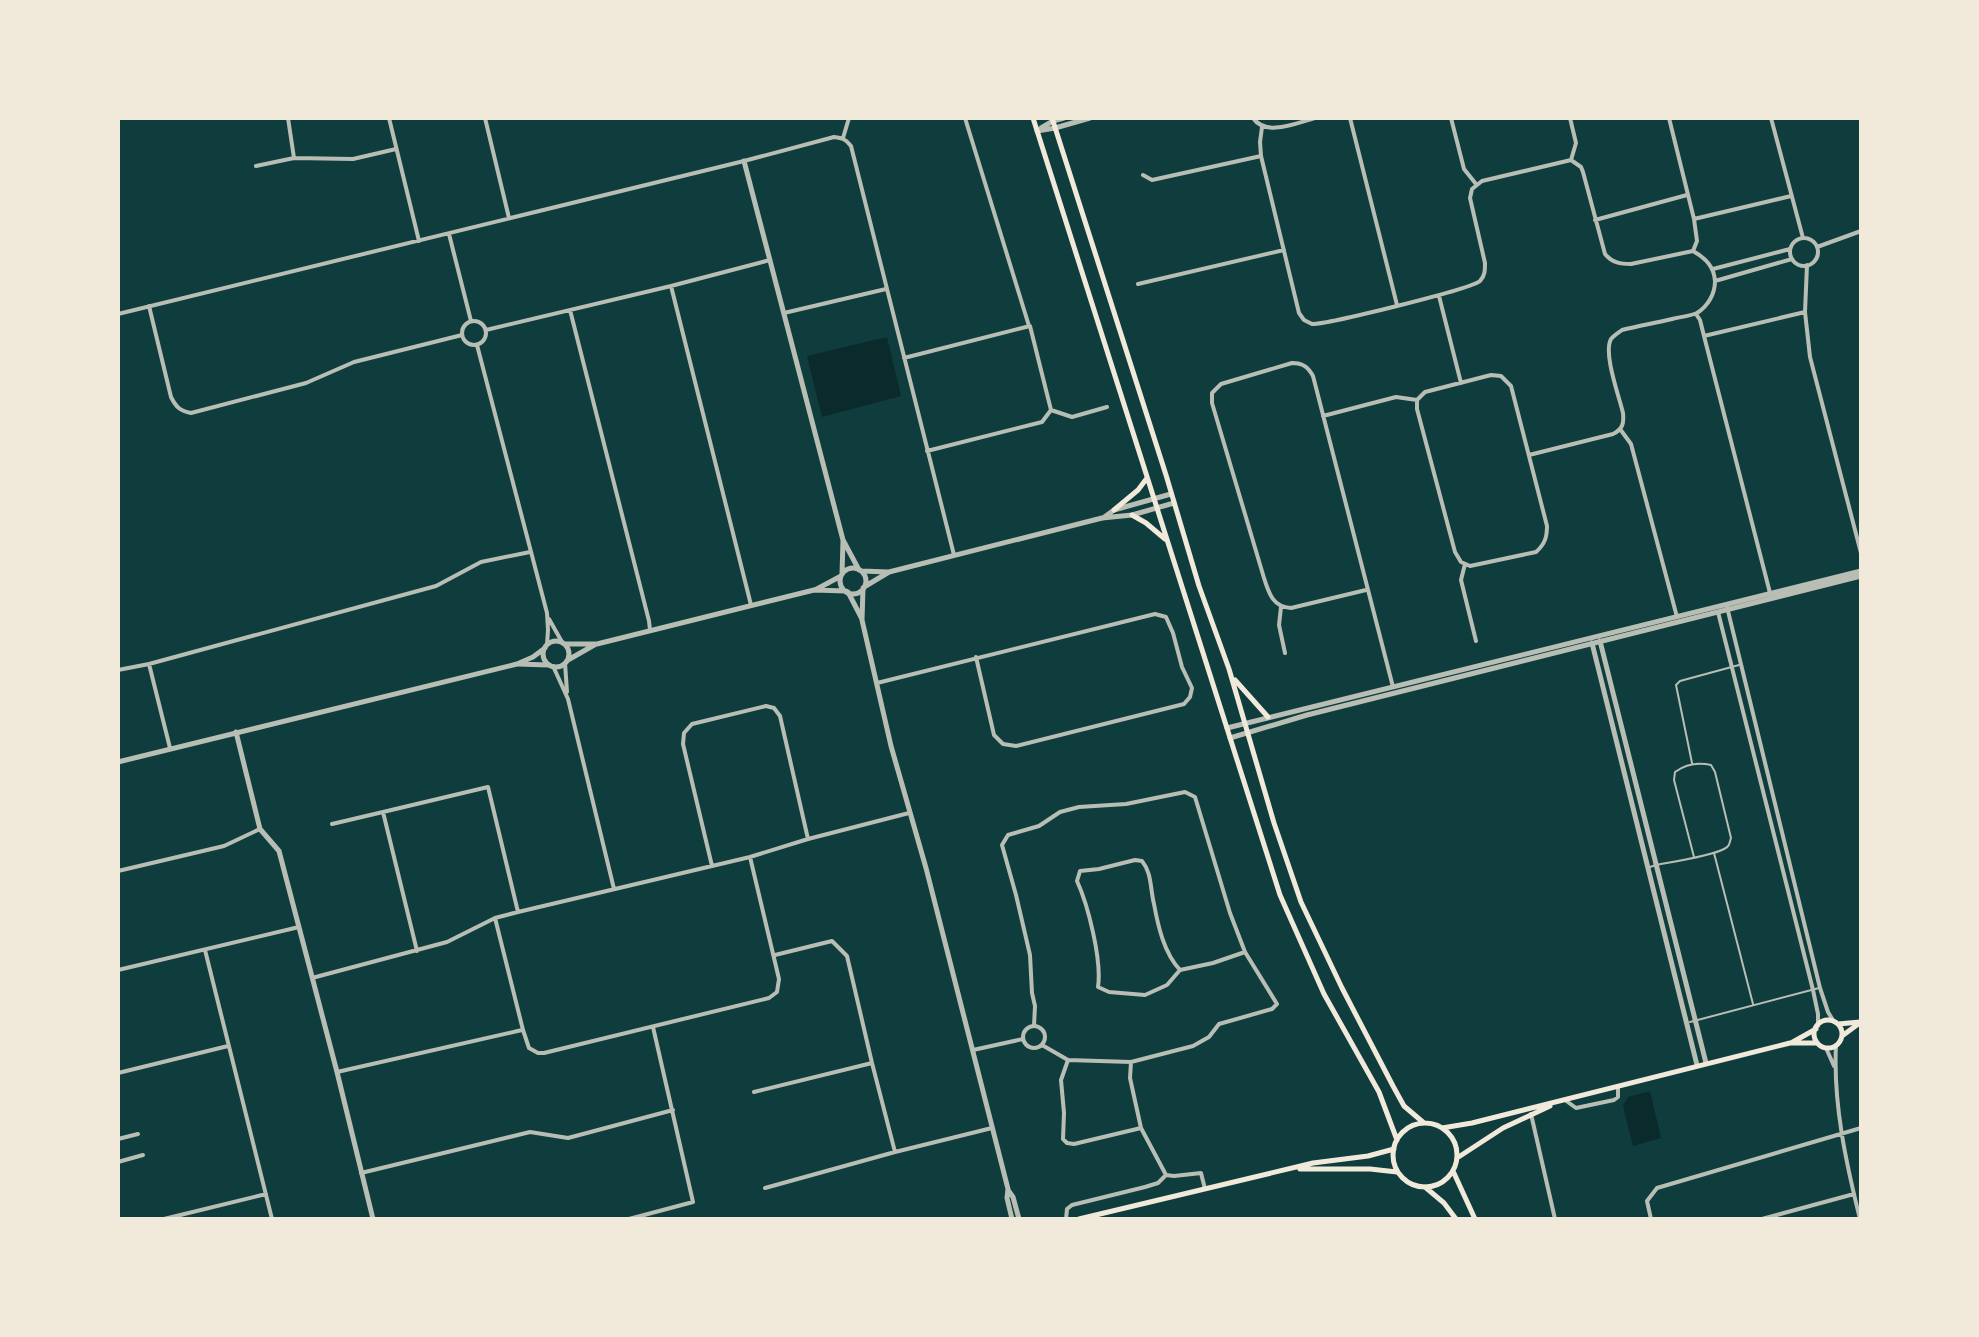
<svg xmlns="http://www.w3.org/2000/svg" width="1979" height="1337" font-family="'Public Sans',sans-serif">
  <rect width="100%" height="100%" fill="#0f3d3e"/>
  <path fill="#0a2a2b" d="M887 337 901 396 822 417 807 356Z
    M1650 1091 1661 1138 1633 1146 1623 1106 1628 1097Z"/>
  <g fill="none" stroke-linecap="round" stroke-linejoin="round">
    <path stroke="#b8beb3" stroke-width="2" d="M1692 763 1676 685 1680 681 1739 665
      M1714 853 1753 1004
      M1650 867 1656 865C1672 862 1711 856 1724 849 1730 846 1729 844 1731 838L1715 772 1711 765C1697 762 1686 764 1675 772L1674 780 1694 857
      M1690 1022 1819 988"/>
    <path stroke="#b8beb3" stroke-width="4" d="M288 118 294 158
      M389 118 419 241
      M485 118 509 218
      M965 118 1029 326
      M1253 118C1266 137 1296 123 1315 118
      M1350 118 1397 305
      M1451 118 1464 169 1476 184
      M1570 118 1576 143 1571 160
      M1669 118 1694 219 1697 241 1693 251
      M1771 118 1803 238
      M1262 127 1260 142 1261 156 1299 313 1304 320 1312 324C1329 324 1471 289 1480 281 1485 276 1485 270 1485 263L1470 198 1472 189 1482 181 1571 160 1581 167 1583 172 1605 254C1612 263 1621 264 1631 264L1693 251C1705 258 1714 266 1715 281 1715 294 1708 306 1697 313 1690 316 1680 317 1672 319 1655 323 1638 326 1622 330 1618 333 1614 335 1611 339 1603 353 1619 396 1623 413 1624 423 1623 429 1613 434L1529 455
      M843 138 849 118
      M256 166 294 158 353 159 396 149
      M1143 175 1152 180 1261 156
      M1694 219 1791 196
      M1595 220 1687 195
      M449 234 471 321
      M1790 252a14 14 0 1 1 28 0a14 14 0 1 1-28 0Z
      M1817 247 1861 231
      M1807 265 1805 312 1810 357 1861 553
      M1713 269 1790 249
      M1715 281 1792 259
      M1138 284 1284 250
      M671 286 751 605
      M1439 296 1461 383
      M149 306 171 397C176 407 180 411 191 413L306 383 354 362 462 335
      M570 310 649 621 650 630
      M784 313 886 289
      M118 314 744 161 834 137C842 138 846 139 851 146L954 555
      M1696 314 1700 320 1704 336 1770 593
      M462 333a12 12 0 1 1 24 0a12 12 0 1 1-24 0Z
      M486 330 671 286 770 260
      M1704 336 1805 312
      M477 345 547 613 548 630 547 645
      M904 358 1030 326 1051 410 1042 422 927 451
      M1491 375 1501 376 1511 386 1547 526C1547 537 1545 544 1536 552L1470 566 1461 562 1455 552 1417 409V400L1425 392Z
      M1051 410 1072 417 1107 407
      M1323 416 1396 397 1417 400
      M1620 429 1631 444 1677 617
      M1465 564 1461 580 1476 641
      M1366 590 1291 608C1273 607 1269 594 1264 578L1212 403V393L1221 384 1292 363C1303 363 1308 367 1313 376L1393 687
      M1281 607 1279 625 1285 653
      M1727 607 1820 988 1828 1012 1834 1022
      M1718 612 1813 990 1818 1014V1026
      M549 619 562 642
      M565 663 567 692
      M149 664 170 748
      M553 666 568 699 614 889
      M118 670 149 664 436 586 481 562 530 552
      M877 683 1155 614 1166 617 1173 633 1182 667 1192 688 1190 697 1184 704 1016 746 1003 744 994 735 976 657
      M332 824 383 812
      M712 866 683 744 684 733 692 724 766 706 774 708 780 716 808 839
      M118 871 224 846 260 829
      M495 918 523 1030 529 1048 538 1053H544L769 998 777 992 779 979 750 857
      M205 950 272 1219
      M417 951 383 812 488 787 518 912
      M775 955 832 941 847 956 872 1063 895 1152
      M118 970 299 927
      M1180 970C1164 953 1158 926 1154 904 1150 888 1152 873 1142 861L1135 860 1099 869 1080 871 1077 881C1088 905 1102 960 1098 987L1109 992 1145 995 1167 985 1180 970 1213 963 1245 952
      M312 978 447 942 495 918 518 912 750 857 808 839 909 813
      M1034 1026 1035 1006 1032 993 1030 955 1016 895 1002 845 1008 835 1039 826 1060 812 1079 807 1126 804 1185 792 1195 797 1230 913 1245 952 1277 1004 1272 1009 1219 1024 1209 1037 1193 1046 1131 1062 1068 1060 1042 1045
      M1023 1037a11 11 0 1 1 22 0a11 11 0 1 1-22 0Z
      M1836 1045C1833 1103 1846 1163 1860 1219
      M1826 1048 1834 1066
      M973 1050 1023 1039
      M1068 1060 1061 1080 1064 1113 1063 1139 1067 1143 1074 1144 1141 1128
      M1131 1062 1130 1078 1141 1128 1166 1175
      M337 1072 522 1030
      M118 1073 228 1046
      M754 1092 872 1063
      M1565 1100 1576 1108 1614 1100 1618 1097V1086
      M1531 1114 1555 1219
      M118 1139 138 1134
      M118 1162 143 1155
      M361 1173 530 1132 568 1138 673 1110
      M765 1188 895 1152 992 1128
      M164 1219 266 1194
      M629 1219 693 1202 653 1027
      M1066 1219 1067 1209 1072 1205 1145 1187 1158 1183 1166 1175 1174 1176 1201 1173 1205 1189
      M1651 1219 1647 1201 1657 1188 1861 1128
      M1762 1219 1854 1194"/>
    <path stroke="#b8beb3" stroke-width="5" d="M1041 128 1053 121 1064 118
      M1037 131 1055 128 1090 118
      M744 161 843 540 859 570
      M1103 518 1114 510 1171 494
      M840 581a13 13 0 1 1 26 0a13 13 0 1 1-26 0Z
      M862 571 888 572
      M842 574 843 541
      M864 587 889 572 1102 518 1132 515 1174 503
      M863 588 862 620 891 746 926 868 1008 1189 1007 1198 1012 1219
      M815 590 841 576
      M848 592 862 619
      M543 654a13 13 0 1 1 26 0a13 13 0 1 1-26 0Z
      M1600 641 1706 1063
      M1592 643 1697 1065
      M565 644H597L814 590 846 591
      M568 660 596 644
      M518 664 548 665
      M1227 728 1861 571
      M236 732 260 829 279 851 337 1072 373 1219
      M1230 738 1307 715 1861 576
      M118 762 517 664 533 657 545 648
      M1008 1190 1013 1197 1019 1219"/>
    <path stroke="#f1e9da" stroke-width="5" d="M1033 118 1280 895 1324 994 1379 1092 1397 1140
      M1052 118 1166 475 1199 586 1229 669 1274 823 1301 902 1342 988 1393 1086 1404 1106 1424 1123
      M1114 510 1138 490 1147 478
      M1132 515 1146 523 1165 539
      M1235 680 1268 717
      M1814 1034a14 14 0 1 1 28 0a14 14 0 1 1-28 0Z
      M1838 1024 1860 1022
      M1842 1036 1861 1022
      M1791 1043 1816 1029
      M1393 1155a32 32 0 1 1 64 0a32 32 0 1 1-64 0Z
      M1442 1128 1472 1123 1790 1043H1817
      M1457 1158 1503 1128 1550 1106
      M1300 1169H1370L1397 1172
      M1453 1171 1475 1219
      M1425 1187 1444 1203 1456 1219
      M1079 1219 1313 1163 1368 1156 1394 1149"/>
  </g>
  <rect width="1979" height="1337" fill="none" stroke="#f1e9da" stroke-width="240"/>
</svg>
